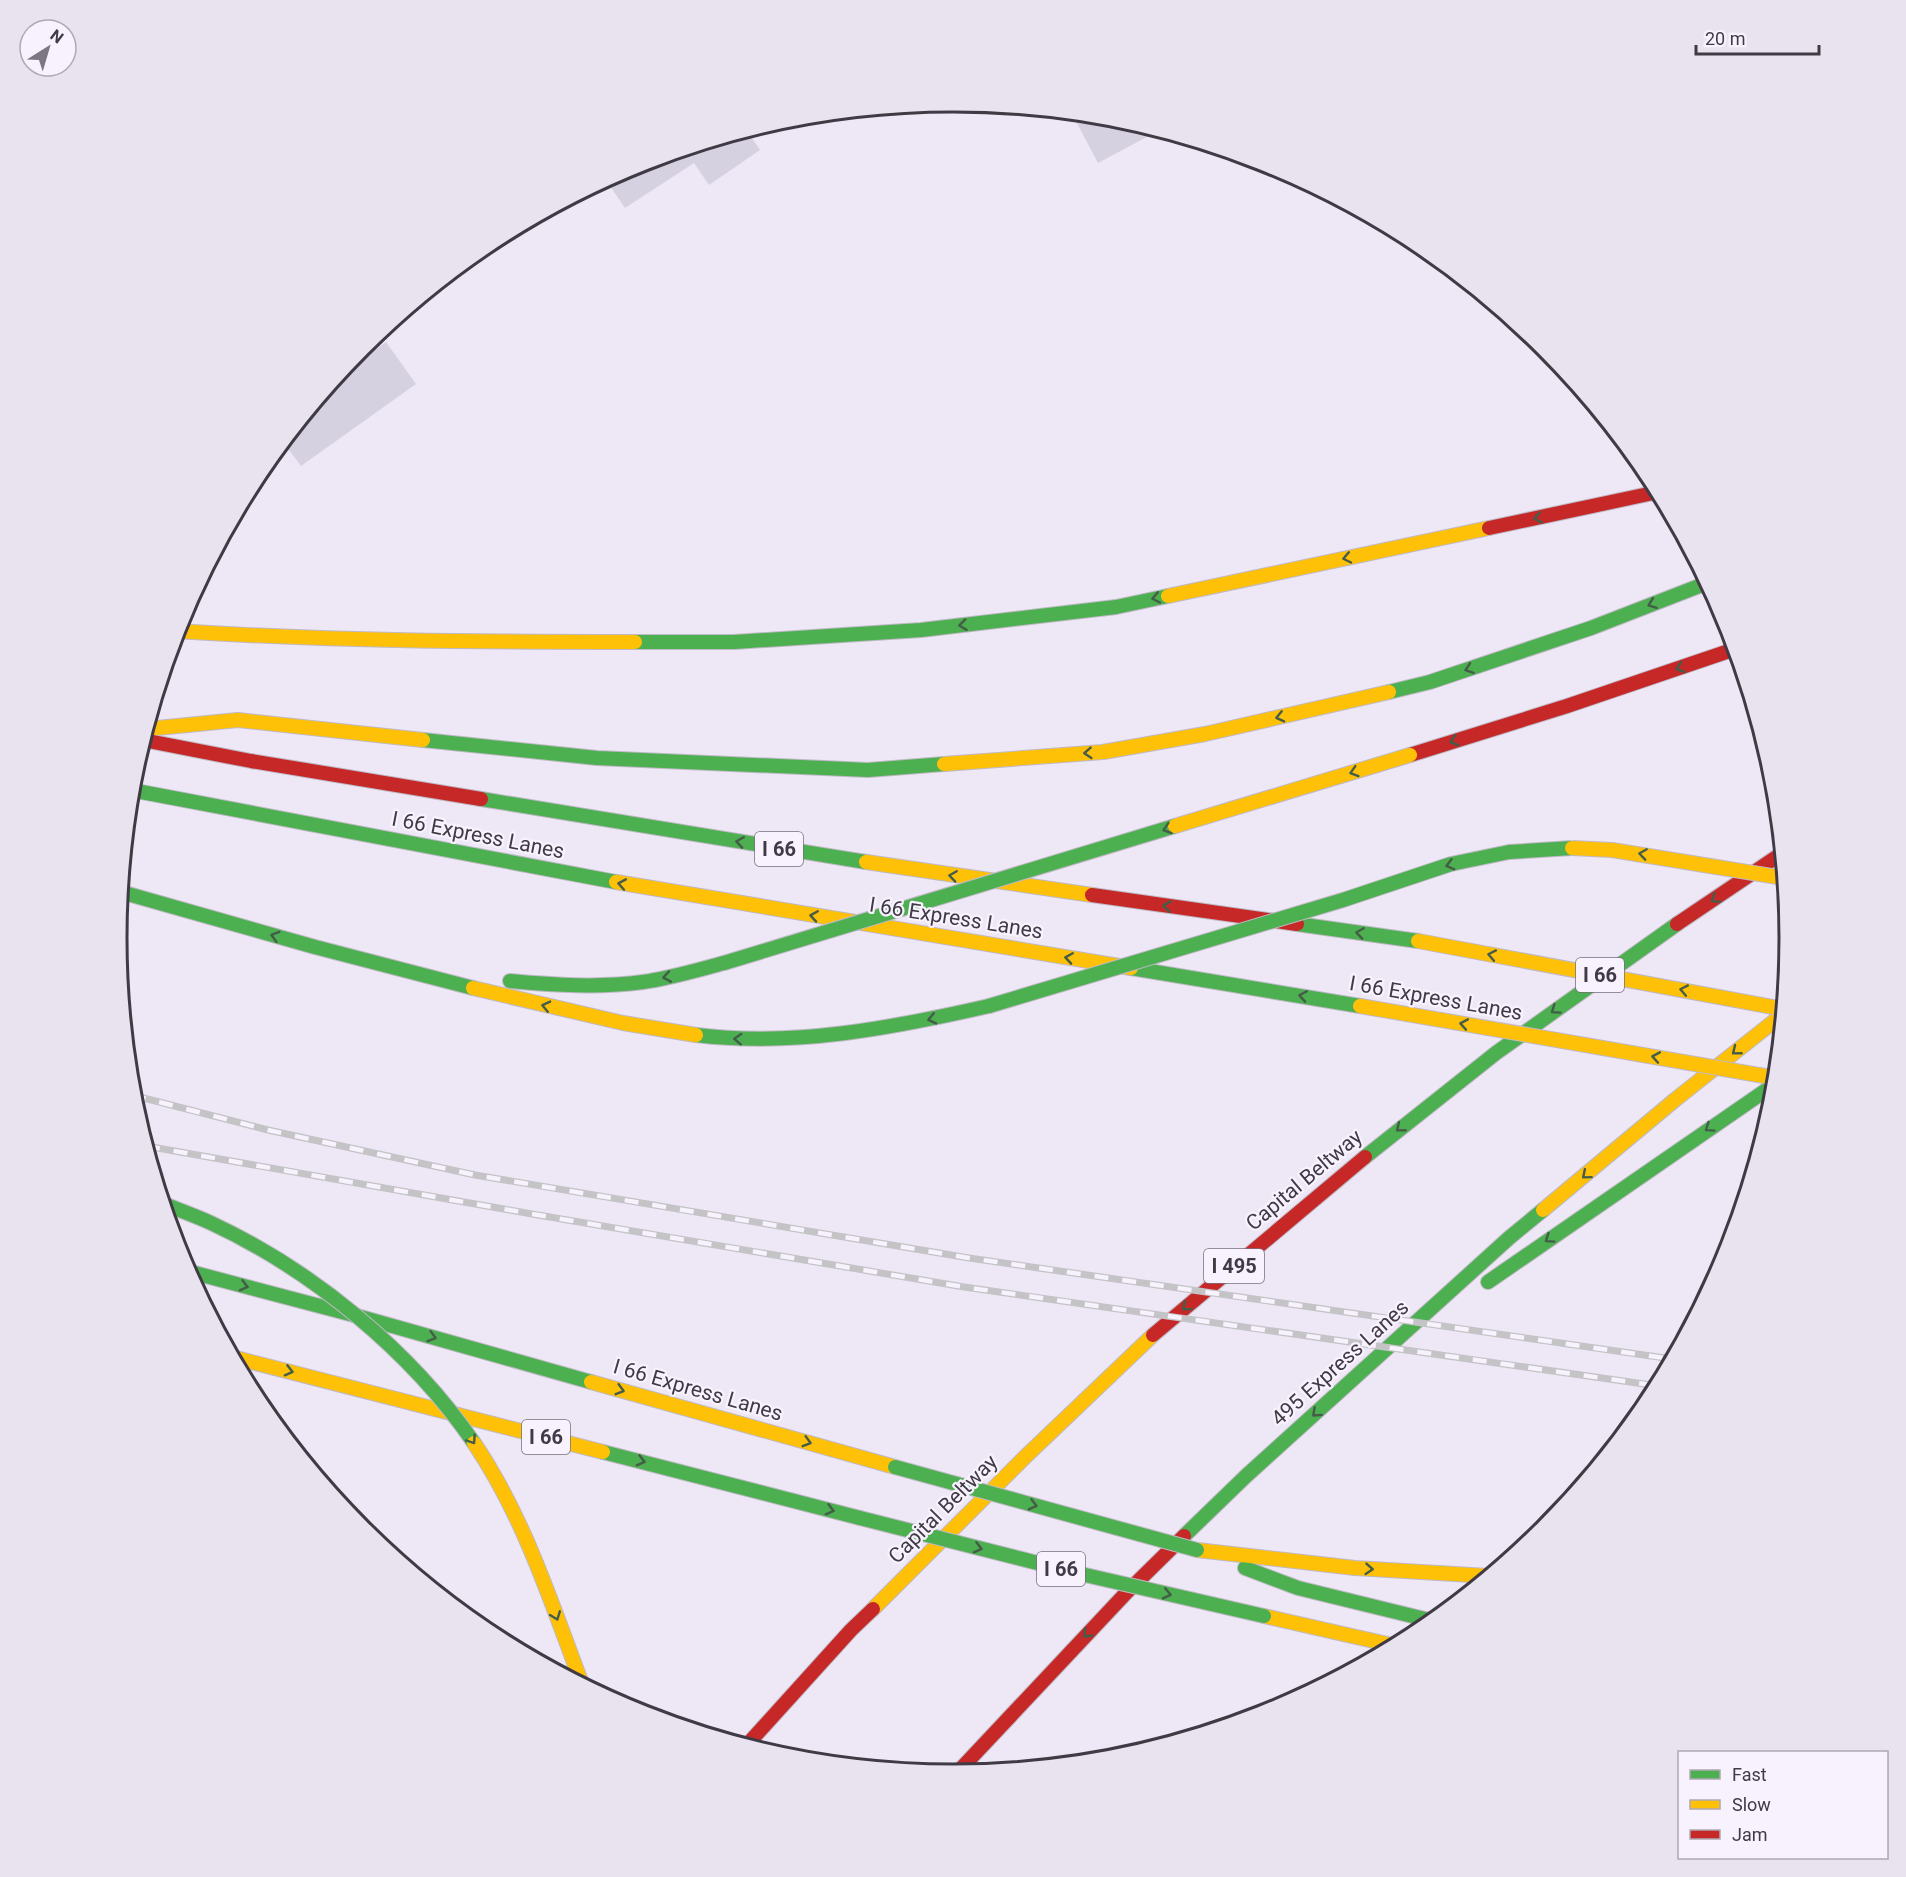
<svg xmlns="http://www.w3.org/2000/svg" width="1906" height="1877" font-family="Roboto,sans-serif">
  <rect width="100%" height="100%" fill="#eee7f6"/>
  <path fill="#d5d1e1" d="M1072 114 1117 118 1158 131 1098 163Z
    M812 116 795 127 789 118H790Z
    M747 131 760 150 709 185 694 163 625 208 606 180 633 166Z
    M386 342 416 384 301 466 283 442 336 378Z"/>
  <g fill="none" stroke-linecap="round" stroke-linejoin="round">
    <defs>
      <path id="fast" d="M635 642H734L921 630 1116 607 1168 596
        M1389 692 1430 682 1591 628 1707 583
        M423 740 597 758 868 770 944 764
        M131 790 616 882
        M481 799 866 862
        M121 892 315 947 473 988
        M1297 924 1418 941
        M1131 968 1360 1006
        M510 981C554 985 599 988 643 982 671 978 697 970 724 963
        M696 1035C795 1047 892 1028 989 1006
        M1365 1157 1496 1053 1677 924
        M187 1271 350 1314 591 1382
        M1488 1282 1775 1084
        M603 1452 860 1518
        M1184 1536 1246 1476 1509 1238 1543 1210
        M1245 1568 1298 1588 1433 1621"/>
      <path id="slow" d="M1168 596 1489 528
        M176 631C329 641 482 642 635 642
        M147 729 238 720 423 740
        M944 764 1103 752 1205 734 1389 692
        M866 862 1092 895
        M616 882 1131 968
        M473 988 623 1023 696 1035
        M1543 1210 1676 1099 1782 1015
        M232 1357 603 1452
        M591 1382 895 1467
        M1197 1550 1355 1568 1488 1576
        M873 1609 1025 1457 1153 1335
        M1264 1616 1396 1646"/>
      <path id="jam" d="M1489 528 1658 492
        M143 740 251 761 481 799
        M1410 755 1567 706 1735 649
        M1092 895 1297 924
        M1677 924 1781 854
        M1153 1335 1365 1157
        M746 1746 851 1630 873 1609
        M955 1775 1127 1592 1184 1536"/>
    </defs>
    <use href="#fast" stroke="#beb9c4" stroke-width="16"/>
    <use href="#slow" stroke="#beb9c4" stroke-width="16"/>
    <use href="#jam" stroke="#beb9c4" stroke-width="16"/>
    <use href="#fast" stroke="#4caf50" stroke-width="14"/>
    <use href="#slow" stroke="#ffc107" stroke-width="14"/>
    <use href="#jam" stroke="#c62828" stroke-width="14"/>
    <defs>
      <path id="rail" d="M132 1095 268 1130 475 1175 969 1258 1672 1359
        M146 1146 532 1214 964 1287 1658 1386"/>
    </defs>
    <use href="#rail" stroke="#c4c3c6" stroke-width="7"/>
    <use href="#rail" stroke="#f7f2fd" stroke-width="4.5" stroke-dasharray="14" stroke-linecap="butt"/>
    <defs>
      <path id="fast-bridge" d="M724 963 1175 826
        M989 1006 1343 900 1451 864 1509 852 1572 848
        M164 1204C179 1210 196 1216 211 1223 312 1270 411 1351 474 1443
        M895 1467 1197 1550
        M860 1518 1081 1574 1264 1616"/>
      <path id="slow-bridge" d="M1175 826 1410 755
        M1572 848 1612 850 1784 878
        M1418 941 1783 1009
        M1360 1006 1776 1078
        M474 1443C524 1517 551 1602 582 1684"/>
    </defs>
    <use href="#fast-bridge" stroke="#beb9c4" stroke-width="16" stroke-linecap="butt"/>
    <use href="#slow-bridge" stroke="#beb9c4" stroke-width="16" stroke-linecap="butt"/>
    <use href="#fast-bridge" stroke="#4caf50" stroke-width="14"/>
    <use href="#slow-bridge" stroke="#ffc107" stroke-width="14"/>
  </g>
  <defs><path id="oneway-chevron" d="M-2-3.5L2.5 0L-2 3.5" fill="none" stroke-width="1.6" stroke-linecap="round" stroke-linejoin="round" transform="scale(1.5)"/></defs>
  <g stroke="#445d48">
    <use href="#oneway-chevron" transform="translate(1538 518) rotate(168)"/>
    <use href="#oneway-chevron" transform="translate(1347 558) rotate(168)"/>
    <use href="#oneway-chevron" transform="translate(1156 598) rotate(168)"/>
    <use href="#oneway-chevron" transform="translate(1652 604) rotate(159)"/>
    <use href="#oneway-chevron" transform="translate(963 625) rotate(173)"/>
    <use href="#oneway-chevron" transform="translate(1680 668) rotate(161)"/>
    <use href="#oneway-chevron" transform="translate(1469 669) rotate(161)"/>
    <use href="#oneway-chevron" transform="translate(1280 717) rotate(167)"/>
    <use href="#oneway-chevron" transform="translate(1454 741) rotate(163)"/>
    <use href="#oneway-chevron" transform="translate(1088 753) rotate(176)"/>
    <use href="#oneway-chevron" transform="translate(1354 772) rotate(163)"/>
    <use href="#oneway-chevron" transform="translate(1167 829) rotate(163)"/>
    <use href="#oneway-chevron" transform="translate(740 842) rotate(-171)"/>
    <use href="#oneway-chevron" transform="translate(1643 854) rotate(-172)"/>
    <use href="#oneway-chevron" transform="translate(1450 865) rotate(165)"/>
    <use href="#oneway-chevron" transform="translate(953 876) rotate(-172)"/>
    <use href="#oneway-chevron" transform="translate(622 884) rotate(-170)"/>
    <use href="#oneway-chevron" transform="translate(1715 899) rotate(146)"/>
    <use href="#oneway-chevron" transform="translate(1167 906) rotate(-172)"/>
    <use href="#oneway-chevron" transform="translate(814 916) rotate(-171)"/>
    <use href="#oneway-chevron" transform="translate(1360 933) rotate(-172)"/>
    <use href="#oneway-chevron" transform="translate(275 936) rotate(-164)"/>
    <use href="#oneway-chevron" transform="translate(1492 955) rotate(-169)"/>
    <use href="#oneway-chevron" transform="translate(1069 958) rotate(-171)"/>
    <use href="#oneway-chevron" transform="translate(667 977) rotate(170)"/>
    <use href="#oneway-chevron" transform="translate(1684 990) rotate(-169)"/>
    <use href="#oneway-chevron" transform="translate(1303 996) rotate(-171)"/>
    <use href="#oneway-chevron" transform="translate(546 1006) rotate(-167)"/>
    <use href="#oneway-chevron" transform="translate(1555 1010) rotate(145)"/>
    <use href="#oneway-chevron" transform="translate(932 1019) rotate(167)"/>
    <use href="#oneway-chevron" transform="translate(1464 1024) rotate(-170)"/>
    <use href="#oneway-chevron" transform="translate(738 1039) rotate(-177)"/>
    <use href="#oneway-chevron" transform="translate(1736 1051) rotate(141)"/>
    <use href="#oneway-chevron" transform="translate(1656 1057) rotate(-170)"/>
    <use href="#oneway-chevron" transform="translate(1400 1128) rotate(141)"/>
    <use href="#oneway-chevron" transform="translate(1709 1128) rotate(145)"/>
    <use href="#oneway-chevron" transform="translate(1586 1175) rotate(140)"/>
    <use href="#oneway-chevron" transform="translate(1549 1239) rotate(145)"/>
    <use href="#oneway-chevron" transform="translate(244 1286) rotate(15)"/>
    <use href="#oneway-chevron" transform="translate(1186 1307) rotate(140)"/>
    <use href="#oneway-chevron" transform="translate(432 1337) rotate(16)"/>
    <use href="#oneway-chevron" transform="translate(289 1371) rotate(14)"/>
    <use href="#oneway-chevron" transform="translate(620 1390) rotate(16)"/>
    <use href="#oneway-chevron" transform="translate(1316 1413) rotate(138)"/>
    <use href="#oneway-chevron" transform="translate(472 1440) rotate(56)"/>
    <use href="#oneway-chevron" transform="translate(807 1442) rotate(16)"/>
    <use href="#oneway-chevron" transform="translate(641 1461) rotate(15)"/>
    <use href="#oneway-chevron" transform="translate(1033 1505) rotate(15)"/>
    <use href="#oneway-chevron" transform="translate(830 1510) rotate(15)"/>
    <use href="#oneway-chevron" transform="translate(978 1548) rotate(14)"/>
    <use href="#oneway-chevron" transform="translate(1369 1569) rotate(4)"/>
    <use href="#oneway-chevron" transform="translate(1167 1594) rotate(13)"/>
    <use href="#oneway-chevron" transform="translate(556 1616) rotate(69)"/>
    <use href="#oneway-chevron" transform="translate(1087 1634) rotate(133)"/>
  </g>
  <g text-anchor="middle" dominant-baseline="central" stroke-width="4.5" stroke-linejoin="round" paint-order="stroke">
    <g fill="#f7f2fd" stroke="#77717c" stroke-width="1.5">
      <rect x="755" y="832" width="48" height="34" rx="4.5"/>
      <rect x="1576" y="958" width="48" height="34" rx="4.5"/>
      <rect x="1204" y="1249" width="60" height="34" rx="4.5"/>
      <rect x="522" y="1420" width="48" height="34" rx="4.5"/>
      <rect x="1037" y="1552" width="48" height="34" rx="4.5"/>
    </g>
    <g font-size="20" font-weight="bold" fill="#403a45">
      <text x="779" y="849">I 66</text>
      <text x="1600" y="975">I 66</text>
      <text x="1234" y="1266">I 495</text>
      <text x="546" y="1437">I 66</text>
      <text x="1061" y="1569">I 66</text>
    </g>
    <g font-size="21" fill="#403a45" stroke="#f7f2fd">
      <text transform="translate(478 835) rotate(11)">I 66 Express Lanes</text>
      <text transform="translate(956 918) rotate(9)">I 66 Express Lanes</text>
      <text transform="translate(1436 998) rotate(10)">I 66 Express Lanes</text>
      <text transform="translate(1304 1180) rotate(-40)">Capital Beltway</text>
      <text transform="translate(1340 1363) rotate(-42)">495 Express Lanes</text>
      <text transform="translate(698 1390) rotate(16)">I 66 Express Lanes</text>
      <text transform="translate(943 1509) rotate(-45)">Capital Beltway</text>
    </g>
  </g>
  <path d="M0 0H1906V1877H0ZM127 938a826 826 0 1 1 1652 0a826 826 0 1 1-1652 0Z" fill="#e8e3ee" fill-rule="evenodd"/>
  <path fill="none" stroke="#403a45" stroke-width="3" d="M127 938a826 826 0 1 1 1652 0a826 826 0 1 1-1652 0Z"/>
  <rect x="1678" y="1751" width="210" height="108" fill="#f7f2fd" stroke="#aea8b3" stroke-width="1.5"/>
  <rect x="1690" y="1770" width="30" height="9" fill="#4caf50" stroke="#aea8b3" stroke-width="1.5"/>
  <text x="1732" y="1781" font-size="18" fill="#403a45">Fast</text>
  <rect x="1690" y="1800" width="30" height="9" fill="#ffc107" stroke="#aea8b3" stroke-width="1.5"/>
  <text x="1732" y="1811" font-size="18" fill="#403a45">Slow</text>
  <rect x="1690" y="1830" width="30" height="9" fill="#c62828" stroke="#aea8b3" stroke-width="1.5"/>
  <text x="1732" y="1841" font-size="18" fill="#403a45">Jam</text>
  <g transform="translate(48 48) rotate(37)"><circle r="28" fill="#f7f2fd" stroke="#aea8b3" stroke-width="1.5"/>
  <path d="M0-4.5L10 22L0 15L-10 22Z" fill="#7d7783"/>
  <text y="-9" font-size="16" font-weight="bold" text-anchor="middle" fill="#403a45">N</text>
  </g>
  <path d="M1696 45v9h123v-9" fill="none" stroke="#403a45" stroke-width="3"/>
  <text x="1705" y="45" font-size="18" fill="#403a45" stroke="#f7f2fd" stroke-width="4.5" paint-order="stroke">20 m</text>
</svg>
